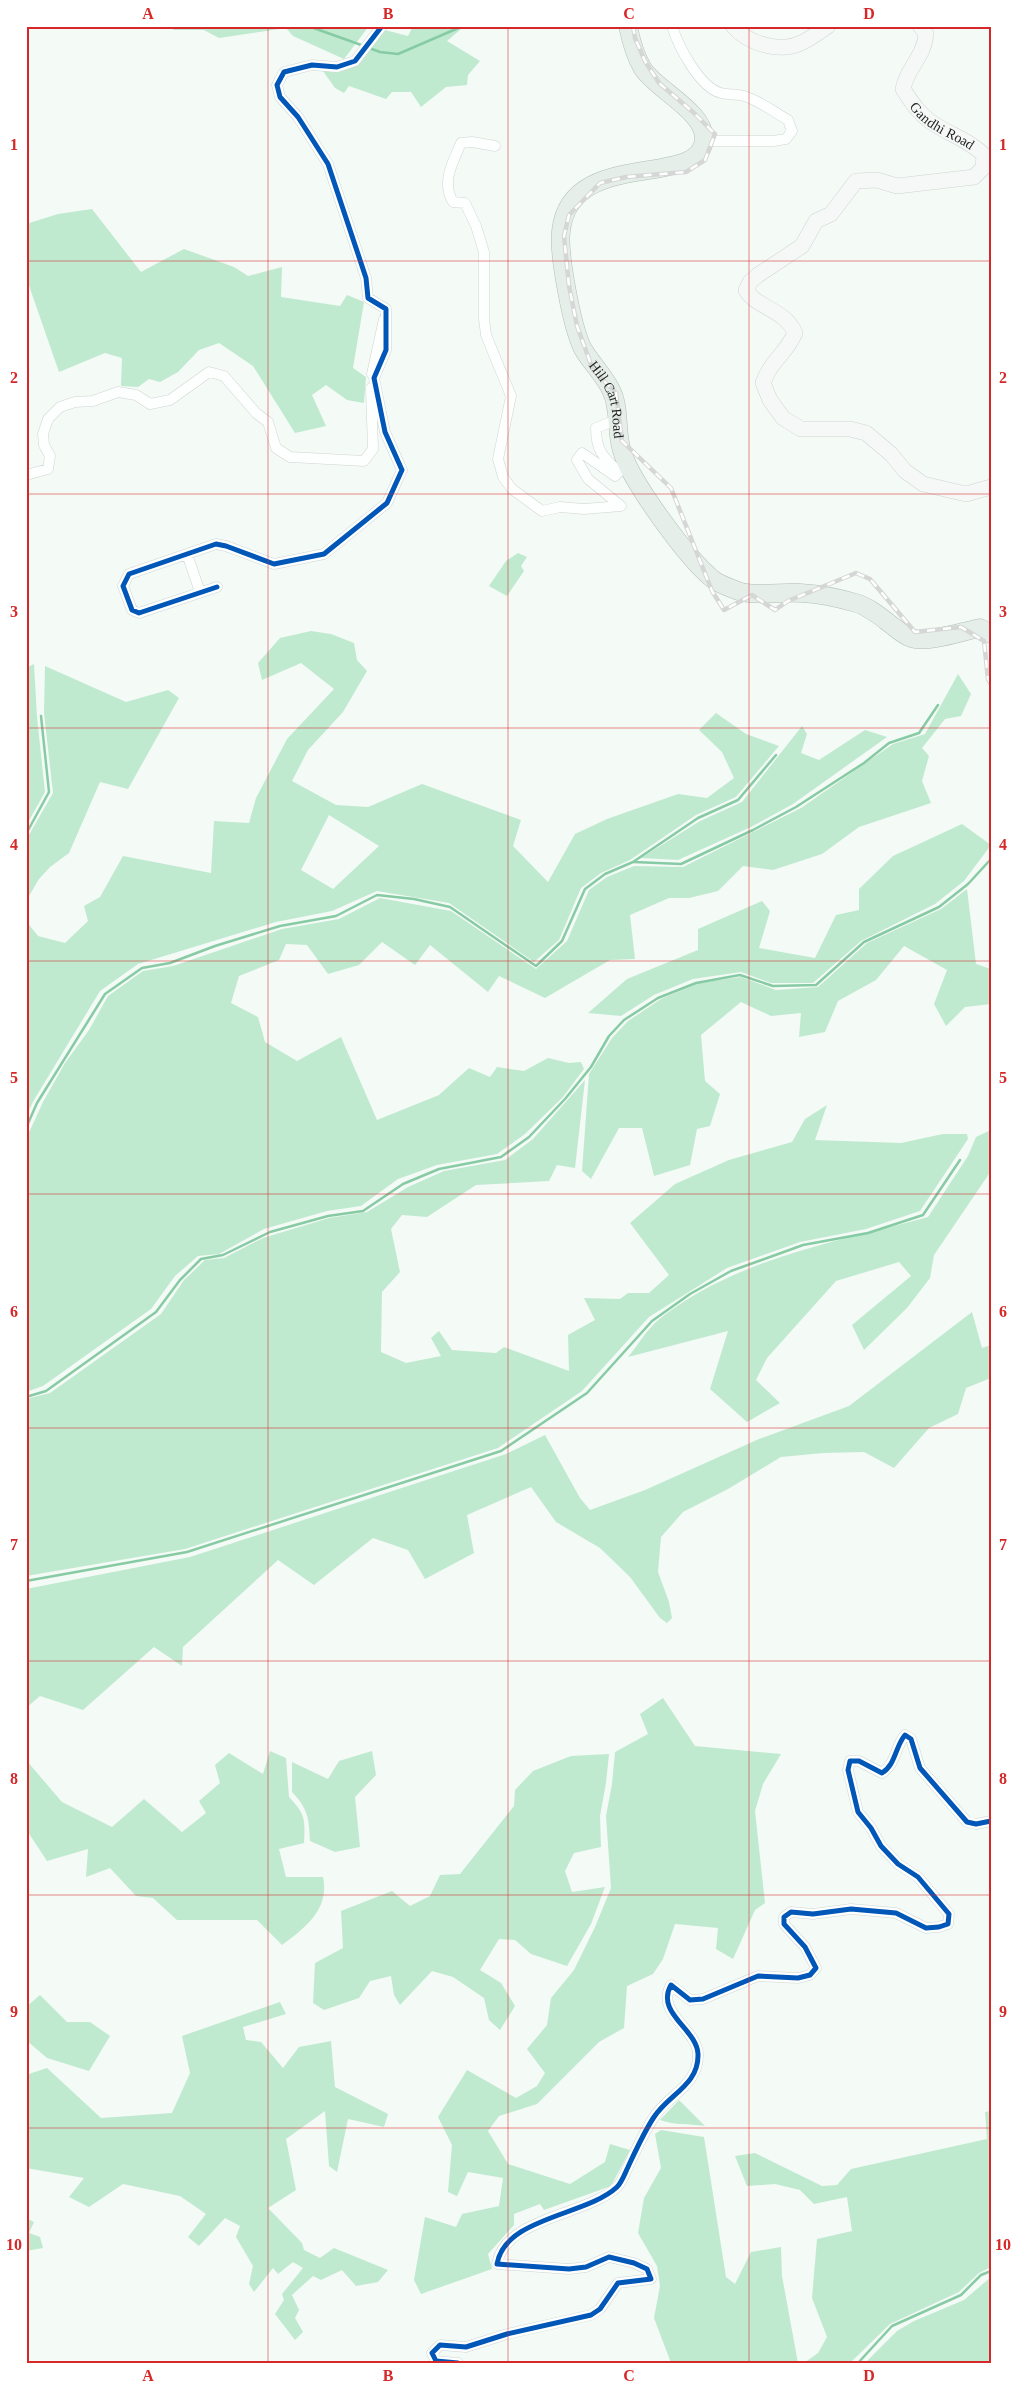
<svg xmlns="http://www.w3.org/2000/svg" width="1017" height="2389" font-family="'Times New Roman',serif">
  <rect width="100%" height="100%" fill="#f4faf6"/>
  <path fill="#bfead0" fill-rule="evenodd" d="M168 26H369L344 59 293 36 286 28 219 38 204 30H174Z
    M413 26H476L461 29 447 41 480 61 468 75 467 85 446 87 421 107 411 92H392L386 99 349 86 344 93 335 88 323 71H338L385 30 408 36Z
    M92 209 141 272 184 249 234 267 248 276 282 267 281 297 340 306 347 295 364 302 353 368 366 377 364 403 347 400 326 385 312 395 326 426 295 433 253 366 219 343 199 350 178 372 160 382 149 379 138 387 121 386 122 358 105 353 59 372 26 277V224L58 214Z
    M518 553 527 557 521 566 524 571 507 596 489 586 506 561Z
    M311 631 331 634 354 643 357 660 367 671 343 712 308 750 292 781 336 805 368 807 422 784 521 820 513 846 548 882 575 834 607 819 678 794 707 798 734 778 722 752 699 730 716 713 746 734 779 746 736 797 696 815 630 860 601 873 581 888 559 940 534 962 449 903 377 891 332 911 276 922 138 964 100 991 34 1100 26 1116V921L38 936 65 943 88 921 84 906 100 897 123 856 211 873 214 821 249 823 256 798 287 739 334 689 301 663 262 680 258 663 280 638ZM329 815 379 846 333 889 301 870Z
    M34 664 37 717 45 792 26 826V668Z
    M45 666 126 702 168 690 179 698 128 789 100 782 69 853 50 867 39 879 26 901V840L53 793 44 713Z
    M958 674 971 694 961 716 945 719 922 748 929 756 922 781 931 803 859 827 822 854 773 870 743 866 718 891 689 898H669L630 915 635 959 610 960 545 998 499 976 488 992 430 945 415 965 382 942 359 965 328 974 307 945 286 944 279 960 239 976 231 1003 258 1017 265 1042 297 1061 341 1037 377 1120 439 1095 469 1068 490 1077 497 1067 524 1071 548 1058 569 1063 581 1062 584 1069 563 1097 525 1134 497 1154 437 1165 398 1179 361 1206 327 1211 264 1229 219 1254 198 1256 175 1276 151 1309 43 1386 26 1392V1139L43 1102 65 1063 89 1030 108 996 143 971 173 966 282 929 339 919 380 898 451 911 536 969 567 941 589 890 607 877 634 866 683 867 801 808 893 744 925 734Z
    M802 726 807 734 801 753 819 760 865 730 887 737 793 804 751 827 678 860 641 858 700 821 742 802Z
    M962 824 991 845 964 881 935 904 861 941 813 983H771L741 972 693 979 654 995 621 1016 588 1013 627 979 698 950V929L762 901 770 911 759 948 815 958 836 915 859 910V889L893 856Z
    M967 889 976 964 991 969V1004L965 1007 946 1026 934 1004 947 970 904 946 876 980 838 1001 825 1032 799 1037 801 1013 771 1016 741 1002 701 1035 705 1081 720 1094 710 1126 697 1129 690 1165 654 1176 642 1128H619L591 1179 582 1171 589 1074 612 1038 628 1021 661 999 699 983 741 977 776 990 818 987 867 943 941 909Z
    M585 1080 575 1168 557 1165 549 1181 476 1185 427 1217 402 1215 391 1229 400 1272 382 1292 381 1352 406 1363 441 1356 431 1338 439 1331 452 1350 496 1353 504 1347 569 1371 568 1335 595 1320 584 1298 620 1299 628 1293H649L669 1275 630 1223 675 1184 729 1160 792 1142 805 1119 827 1105 815 1140 901 1143 943 1134H967L968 1139 920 1211 866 1229 800 1242 727 1268 649 1317 582 1391 498 1448 185 1549 26 1576V1399L50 1393 161 1314 184 1280 205 1260 224 1258 263 1238 329 1218 367 1212 408 1187 444 1171 505 1160 533 1139Z
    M991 1130V1171L934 1255 930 1278 907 1308 864 1350 852 1325 911 1276 899 1262 836 1281 767 1358 756 1380 780 1403 747 1422 710 1389 728 1331 628 1357C638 1345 646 1331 657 1321 733 1259 836 1242 928 1217L968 1156 976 1137Z
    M972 1312 982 1348 991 1345V1378L966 1388 958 1414 929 1428 894 1468 864 1452 823 1453 781 1457 728 1489 683 1512 661 1537 658 1572 669 1602 672 1618 667 1623 660 1618 630 1577 600 1548 556 1522 531 1487 467 1515 474 1553 425 1579 408 1550 373 1538 314 1585 278 1560 183 1647 182 1666 154 1647 83 1710 40 1696 26 1708V1589L190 1557 506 1454 545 1435 580 1498 590 1510 645 1490 759 1439 849 1406Z
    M663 1698 695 1746 781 1754 763 1784 755 1811 765 1903 755 1910 733 1959 716 1949 718 1928 675 1924 663 1959 653 1974 627 1986 624 2028 599 2042 537 2104 499 2116 488 2131 508 2164 570 2184 605 2162 610 2144 630 2150 611 2186 544 2210 540 2204 514 2214V2225L488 2254 492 2269 421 2294 414 2280 425 2217 456 2227 462 2214 499 2206 503 2178 468 2172 457 2196 448 2192 452 2145 438 2117 467 2070 516 2098 537 2086 545 2073 527 2049 547 2025 551 1998 574 1970 595 1927 611 1888 606 1816 612 1784 615 1752 648 1734 640 1714Z
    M270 1751 286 1758 289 1797C306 1815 305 1819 304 1843L279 1849 286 1877H323C330 1909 305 1928 282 1945L257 1920H177L153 1898 136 1896 110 1868 86 1877 88 1849 47 1861 26 1829V1760L62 1802 112 1827 144 1799 182 1832 206 1813 199 1801 220 1783 215 1765 229 1753 263 1774Z
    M372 1751 376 1775 355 1797 360 1847 335 1852 310 1841C309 1818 308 1809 292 1792V1762L328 1779 339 1761Z
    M609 1754 606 1783 600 1816 601 1847 574 1853 565 1871 572 1892 605 1887 591 1924 567 1966 531 1954 515 1940 499 1939 480 1970 501 1983 515 2006 500 2030 489 2020 484 1998 453 1977 432 1971 400 2005 394 1995 391 1976 370 1981 359 1998 324 2010 313 2003 315 1963 343 1948 341 1911 392 1891 410 1906 430 1896 440 1875 460 1874 514 1806 515 1790 533 1771 571 1756Z
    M40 1995 67 2022H90L110 2036 89 2071 47 2058 26 2040V2007Z
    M280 2002 286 2014 243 2027 246 2040 261 2042 283 2068 299 2047 331 2041 335 2087 388 2114 384 2127 348 2119 337 2172 329 2166 325 2111 286 2139 296 2190 268 2208 302 2243 304 2250 320 2258 334 2248 388 2270 378 2282 356 2286 342 2270 321 2280 313 2276 292 2295 299 2310 295 2318 303 2332 295 2340 275 2314 284 2300 282 2294 303 2268 293 2262 278 2274 273 2268 254 2292 249 2284 253 2266 236 2237 240 2226 225 2218 199 2246 188 2237 206 2214 180 2196 123 2184 89 2207 69 2197 84 2178 26 2168V2075L47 2068 101 2118 172 2113 190 2073 182 2036Z
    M679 2100 705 2126C687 2123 677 2126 660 2120Z
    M991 2111V2267L979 2273 959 2292 890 2324 850 2363H804L818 2353 827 2337 812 2298 817 2239 852 2231 847 2197 814 2204 800 2190 775 2184 747 2186 735 2156 755 2153 822 2186 837 2185 851 2169 987 2139 985 2112Z
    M661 2130 704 2137 726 2277 735 2284 751 2252 781 2247 782 2276 798 2363H671L654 2318 660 2286 657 2266 638 2233 644 2198 661 2168 655 2134Z
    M26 2218 34 2222 29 2233 40 2237 43 2248 26 2251Z
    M991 2277V2363H865L897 2331 914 2321 964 2300Z"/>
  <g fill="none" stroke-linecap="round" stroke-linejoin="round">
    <path stroke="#87cba4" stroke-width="2.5" d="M308 26 364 46
      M369 48 380 52 398 54 463 26
      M26 834 49 792 41 716
      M634 862 681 864 753 830 796 807 864 763 889 743 919 733 938 705
      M26 1128 37 1103 105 994 142 968 170 963 215 946 280 926 336 916 377 895 414 899 450 907 536 966 562 941 585 889 605 874 633 862 698 818 738 800 776 755
      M26 1397 46 1391 156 1312 180 1280 201 1259 223 1255 270 1232 328 1216 363 1211 403 1184 439 1169 501 1157 529 1137 565 1099 591 1067 609 1036 624 1020 658 998 696 983 740 975 773 986 816 985 864 942 939 907 968 884 991 859
      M26 1581 187 1552 501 1451 587 1393 652 1321 690 1294 731 1271 803 1245 868 1233 923 1215 960 1160
      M858 2363 892 2326 961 2295 981 2275 991 2271"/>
    <defs>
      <path id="minor" d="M672 26C678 46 700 88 721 93 729 95 737 94 744 96 760 101 774 112 788 120L792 131 786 139 773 141H705
        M495 146 472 142 461 143C453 162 441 182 453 202L465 203 476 226 484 252V319L486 335 511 396 498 459 503 477 512 489 542 511 560 507 584 509 621 506 588 479 577 460 582 453 615 476 619 472C603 457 596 451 596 428L616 420
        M372 374 384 319
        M26 475 48 469 50 456 44 445 43 434 48 419 60 407 75 402 93 401 118 392 136 395 150 404 170 400 209 372 224 376 256 413 268 422 276 448 290 457 364 461 373 449 371 388
        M187 554 200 592
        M217 587 139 613 132 610 123 586 129 574 216 544 226 546 274 564 324 554 387 503 402 470 385 432 374 378 386 350V309L368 298 366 278 328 164 298 117 280 97 277 85 284 72 312 65 337 67 355 61 382 26
        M458 2363 436 2361 432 2353 440 2345 466 2347 507 2334 591 2315 600 2309 618 2283 651 2279 647 2269 634 2263 609 2257 586 2267 569 2269 497 2264C505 2217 586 2216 617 2187 622 2182 625 2173 628 2167 636 2150 644 2132 654 2117 669 2094 699 2085 698 2054 697 2029 655 2013 671 1985L690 2000 703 1999 758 1976 798 1978 810 1975 816 1968 805 1947 784 1924V1917L791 1912 813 1914 851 1909 896 1913 926 1928 939 1927 948 1924 949 1914 918 1877 898 1864 881 1846 871 1828 858 1812 848 1770 850 1761H859L882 1773C896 1764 895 1747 905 1735L911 1739 920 1768 967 1822 976 1824 991 1821"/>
      <g id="secondary">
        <path d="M733 26C748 44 780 53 801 43 810 39 819 32 828 26"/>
        <path id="s1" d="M920 26 926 34C924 58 907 67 903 89 911 101 918 113 931 122 948 134 968 139 984 155L983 168 974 177 897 186 877 180 856 181 831 214 816 221 802 246 758 275 750 282 746 290C756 308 785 309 795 333 786 354 771 360 763 383L770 400 783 418 801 429H850L866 433 891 454 905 471 923 484 966 494 991 487"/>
      </g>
      <g id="trunk">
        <path id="s2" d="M628 26C631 41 635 56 643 69 658 91 705 112 704 139 702 190 570 146 561 231 558 253 572 328 583 349 591 363 604 375 611 390 621 409 615 434 623 454 633 484 689 561 714 580 721 585 733 589 741 592 762 596 781 592 801 593 819 594 839 598 856 603 870 607 882 618 894 627 899 631 905 636 911 638 927 644 963 631 980 628L991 634"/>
      </g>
    </defs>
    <use href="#minor" stroke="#d0d5d2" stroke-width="11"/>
    <use href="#secondary" stroke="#d0d5d2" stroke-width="16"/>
    <use href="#trunk" stroke="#b1beb6" stroke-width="19"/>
    <use href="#minor" stroke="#fdfefe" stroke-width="10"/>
    <use href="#secondary" stroke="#f5f8f6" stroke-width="15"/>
    <use href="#trunk" stroke="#e6eeea" stroke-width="18"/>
    <defs>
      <path id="rail" d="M633 26 635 38 645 61 659 83 694 113 715 134 705 160 686 172 626 177 600 183 569 215 564 236 569 286 577 326 593 370 616 393 622 441 671 488 712 591 724 610 752 595 775 610 788 601 856 573 870 579 915 632 961 627 984 641 988 679 991 684"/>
    </defs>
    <use href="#rail" stroke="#d5d6d6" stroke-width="4.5"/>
    <use href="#rail" stroke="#fff" stroke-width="2.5" stroke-dasharray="8" stroke-linecap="butt"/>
    <defs>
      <path id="cycleway" d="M217 587 139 613 132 610 123 586 129 574 216 544 226 546 274 564 324 554 387 503 402 470 385 432 374 378 386 350V309L368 298 366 278 328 164 298 117 280 97 277 85 284 72 312 65 337 67 355 61 382 26
        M458 2363 436 2361 432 2353 440 2345 466 2347 507 2334 591 2315 600 2309 618 2283 651 2279 647 2269 634 2263 609 2257 586 2267 569 2269 497 2264C505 2217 586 2216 617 2187 622 2182 625 2173 628 2167 636 2150 644 2132 654 2117 669 2094 699 2085 698 2054 697 2029 655 2013 671 1985L690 2000 703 1999 758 1976 798 1978 810 1975 816 1968 805 1947 784 1924V1917L791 1912 813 1914 851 1909 896 1913 926 1928 939 1927 948 1924 949 1914 918 1877 898 1864 881 1846 871 1828 858 1812 848 1770 850 1761H859L882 1773C896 1764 895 1747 905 1735L911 1739 920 1768 967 1822 976 1824 991 1821"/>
    </defs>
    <use href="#cycleway" stroke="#fff" stroke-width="8"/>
    <use href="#cycleway" stroke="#0057b8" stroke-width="5"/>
  </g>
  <path fill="none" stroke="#d62828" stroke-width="1" stroke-opacity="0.55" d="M268 26V2363M508 26V2363M749 26V2363M26 261H991M26 494H991M26 728H991M26 961H991M26 1194H991M26 1428H991M26 1661H991M26 1895H991M26 2128H991"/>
  <g text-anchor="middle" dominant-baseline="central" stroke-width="4.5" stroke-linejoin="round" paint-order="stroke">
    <g font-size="14" fill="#1f2220" stroke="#fff">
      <text stroke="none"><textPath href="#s1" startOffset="125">Gandhi Road</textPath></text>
      <text stroke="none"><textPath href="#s2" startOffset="505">Hill Cart Road</textPath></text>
    </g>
  </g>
  <rect width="1017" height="2389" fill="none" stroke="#ffffff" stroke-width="55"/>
  <rect x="28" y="28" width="962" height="2334" fill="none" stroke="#d62828" stroke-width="2"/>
  <g font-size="16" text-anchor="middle" font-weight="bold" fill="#d62828">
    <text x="148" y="19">A</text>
    <text x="388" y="19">B</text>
    <text x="629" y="19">C</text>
    <text x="869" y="19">D</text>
    <text x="14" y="150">1</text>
    <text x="1003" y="150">1</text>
    <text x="14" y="383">2</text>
    <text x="1003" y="383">2</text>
    <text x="14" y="617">3</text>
    <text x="1003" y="617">3</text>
    <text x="14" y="850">4</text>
    <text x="1003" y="850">4</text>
    <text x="14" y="1083">5</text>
    <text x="1003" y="1083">5</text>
    <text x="14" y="1317">6</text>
    <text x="1003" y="1317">6</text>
    <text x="14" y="1550">7</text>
    <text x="1003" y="1550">7</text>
    <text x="14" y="1784">8</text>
    <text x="1003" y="1784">8</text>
    <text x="14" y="2017">9</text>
    <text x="1003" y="2017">9</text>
    <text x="14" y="2250">10</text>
    <text x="1003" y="2250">10</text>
    <text x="148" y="2381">A</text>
    <text x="388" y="2381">B</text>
    <text x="629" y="2381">C</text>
    <text x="869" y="2381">D</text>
  </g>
</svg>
